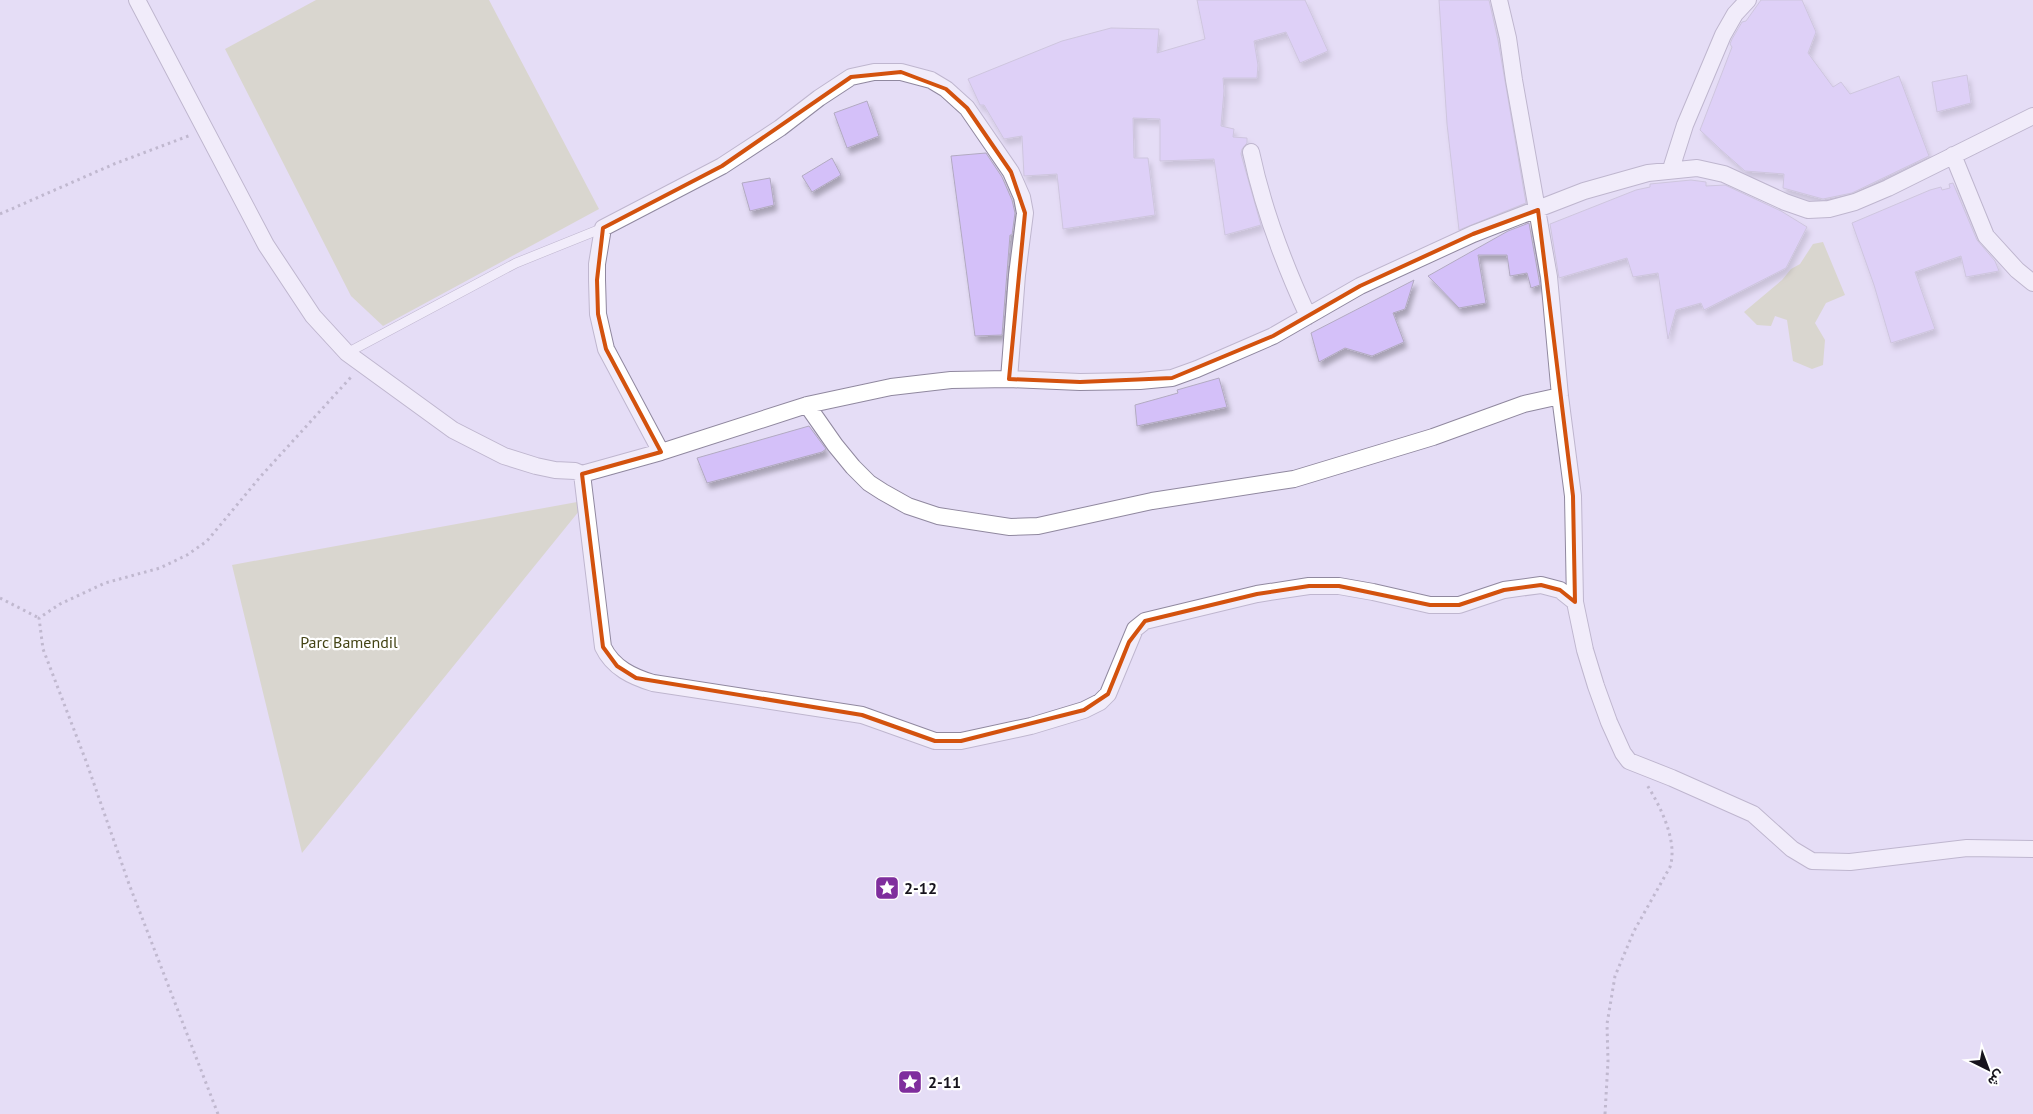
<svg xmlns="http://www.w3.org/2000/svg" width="2033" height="1114" font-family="'PT Sans',Vazirmatn,sans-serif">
  <defs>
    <filter id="shadow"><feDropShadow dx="3" dy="5.5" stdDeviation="2.5" flood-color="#0004"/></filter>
  </defs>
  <rect width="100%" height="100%" fill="#e5ddf6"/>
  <path fill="#cbce9f" d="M316 0H489L599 209 383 326 351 296 225 49Z
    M1823 242 1845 295 1826 303 1815 323 1825 340 1823 365 1812 369 1793 361 1787 320 1775 316 1771 326 1757 325 1744 312 1782 280 1791 269 1800 264 1813 244Z
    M588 500 302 853 232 565Z"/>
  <path fill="#d4c0f9" stroke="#b2aac1" filter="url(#shadow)" d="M1197 0H1305L1328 51 1300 63 1286 32 1254 41 1258 65 1257 78H1223L1224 91 1221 126 1234 129 1233 137 1247 138V143L1242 149 1241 154 1261 225 1225 235 1214 159 1160 161V119L1133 118 1134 158H1148L1155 215 1063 229 1057 174 1024 176 1022 136 1004 139 984 105H980L968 79 1062 41 1111 28 1159 29 1157 53 1205 39Z
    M1439 0H1489L1498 40 1526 203 1459 230 1447 124Z
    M1761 0H1802L1816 32 1808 53 1833 87 1841 82 1850 94 1899 76 1929 156 1852 193 1823 199 1783 188 1784 174 1745 171 1720 149 1700 130 1732 47 1730 44 1732 39 1742 22 1746 21Z
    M1967 75 1971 103 1937 112 1932 82Z
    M867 101 879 136 847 148 834 113Z
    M986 153 1002 177 1012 200 1015 213 1012 235H1010L1002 335 975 336 951 156Z
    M832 158 841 175 812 192 802 176Z
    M770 178 774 205 750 211 742 183Z
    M1691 180 1706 182V186L1725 185 1781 211 1807 227 1786 268 1704 310 1701 303 1676 310 1668 339 1658 273 1633 277 1627 258 1559 278 1550 224 1636 190 1650 187V184Z
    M1953 183 1977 240 1995 261 1999 271 1966 277 1961 256 1915 272 1935 329 1891 343 1874 285 1852 223 1930 190 1941 187 1942 190 1950 188 1949 184Z
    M1529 223 1540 285 1531 288 1527 273 1510 276 1507 255H1478L1486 303 1459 308 1428 276 1508 231Z
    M1414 280 1405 309 1393 313 1404 342 1372 356 1345 348 1319 362 1311 333Z
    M1219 378 1227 407 1137 426 1135 405 1178 393 1177 390Z
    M809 426 826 449 822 452 707 483 697 458Z"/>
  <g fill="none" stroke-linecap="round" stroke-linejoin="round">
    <defs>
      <path id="lane" d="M347 353 516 263 603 228"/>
      <path id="street" d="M137 0 266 245 313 316 347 353 453 430 504 456 536 466 555 470 575 471 582 474 661 452 807 405 891 387 951 380 1009 379 1080 382 1140 381 1172 378 1197 369 1273 336 1360 286 1473 234 1584 191 1648 173 1697 168 1724 174 1785 202 1808 210 1829 209 1855 202 1888 188 2033 116
        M1499 0 1508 38 1514 80 1549 277 1560 396 1573 496 1575 602 1585 650 1596 686 1609 722 1623 753 1629 761 1672 778 1753 814 1792 849 1812 861 1850 862 1967 848 2033 849
        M1251 152C1263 209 1284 264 1308 316
        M1953 155 1986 236 2017 270 2033 283
        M1671 169 1685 125 1723 35 1735 14 1748 0
        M807 405 835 445 853 467 869 483 883 492 908 506 938 516 1010 527 1038 526 1152 501 1294 479 1433 437 1524 404 1560 396
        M661 452 606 349 598 314 597 280V264L603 228 722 166 780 128 819 98 851 77 874 72H901L931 80 946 89 967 108 1011 172 1022 197 1025 213 1017 275 1009 379
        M582 474 603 647C613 668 633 677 653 683L862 715 935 741H961L1031 726 1084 710 1100 702 1108 694 1135 629 1145 621 1257 594 1309 586H1339L1373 592 1430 605H1459L1504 590 1541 585 1560 590 1575 602"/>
    </defs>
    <use href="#lane" stroke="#90889f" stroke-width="10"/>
    <use href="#street" stroke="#90889f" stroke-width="18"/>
    <path stroke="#938da0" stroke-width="3" stroke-dasharray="2.5 4" stroke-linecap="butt" d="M0 214 114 164 191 135
      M0 598 39 618
      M218 1114 129 884 86 761 43 649 39 618 60 604 105 583 160 568 187 555 207 541 261 476 352 376
      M1605 1114 1608 1061 1607 1024 1615 976 1634 931 1670 867C1678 842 1661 807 1647 785"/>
    <use href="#lane" stroke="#fff" stroke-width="9"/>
    <use href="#street" stroke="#fff" stroke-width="16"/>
  </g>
  <path d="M0 0H2033V1114H0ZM901 72 946 89 967 108 1011 172 1025 213 1009 379 1080 382 1172 378 1273 336 1360 286 1473 234 1538 210 1573 496 1575 602 1560 590 1541 585 1504 590 1459 605H1430L1339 586H1309L1257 594 1145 621 1129 642 1108 694 1084 710 961 741H935L862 715 636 678 617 666 603 647 582 474 661 452 606 349 598 314 597 280 603 228 722 166 851 77Z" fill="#e5ddf6" fill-opacity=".55" fill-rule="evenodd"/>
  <path fill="none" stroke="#d3520e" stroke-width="4" stroke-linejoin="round" d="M901 72 946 89 967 108 1011 172 1025 213 1009 379 1080 382 1172 378 1273 336 1360 286 1473 234 1538 210 1573 496 1575 602 1560 590 1541 585 1504 590 1459 605H1430L1339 586H1309L1257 594 1145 621 1129 642 1108 694 1084 710 961 741H935L862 715 636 678 617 666 603 647 582 474 661 452 606 349 598 314 597 280 603 228 722 166 851 77Z"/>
  <defs>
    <symbol id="sight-square" viewBox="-11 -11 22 22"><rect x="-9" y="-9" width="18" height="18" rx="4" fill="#7f2e9d" stroke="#fff"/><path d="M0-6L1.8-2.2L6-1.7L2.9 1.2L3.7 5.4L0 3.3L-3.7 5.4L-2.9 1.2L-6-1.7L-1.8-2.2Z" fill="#fff"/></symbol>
  </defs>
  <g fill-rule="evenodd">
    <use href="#sight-square" x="873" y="874" width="28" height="28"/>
    <use href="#sight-square" x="896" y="1068" width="28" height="28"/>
  </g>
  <g text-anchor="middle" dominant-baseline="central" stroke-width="4.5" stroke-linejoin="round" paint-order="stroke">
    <g font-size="16" fill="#444415" stroke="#fff">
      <text x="349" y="642">Parc Bamendil</text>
    </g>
    <g font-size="16" font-weight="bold" fill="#16131c" stroke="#fff" text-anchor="start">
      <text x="904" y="888">2-12</text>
      <text x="928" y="1082">2-11</text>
    </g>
  </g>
  <g transform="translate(1988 1069) rotate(138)" stroke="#ffffff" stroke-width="4" paint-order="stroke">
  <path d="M0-4L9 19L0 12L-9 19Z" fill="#16131c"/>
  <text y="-8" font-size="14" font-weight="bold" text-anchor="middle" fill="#16131c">ش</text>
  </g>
</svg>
